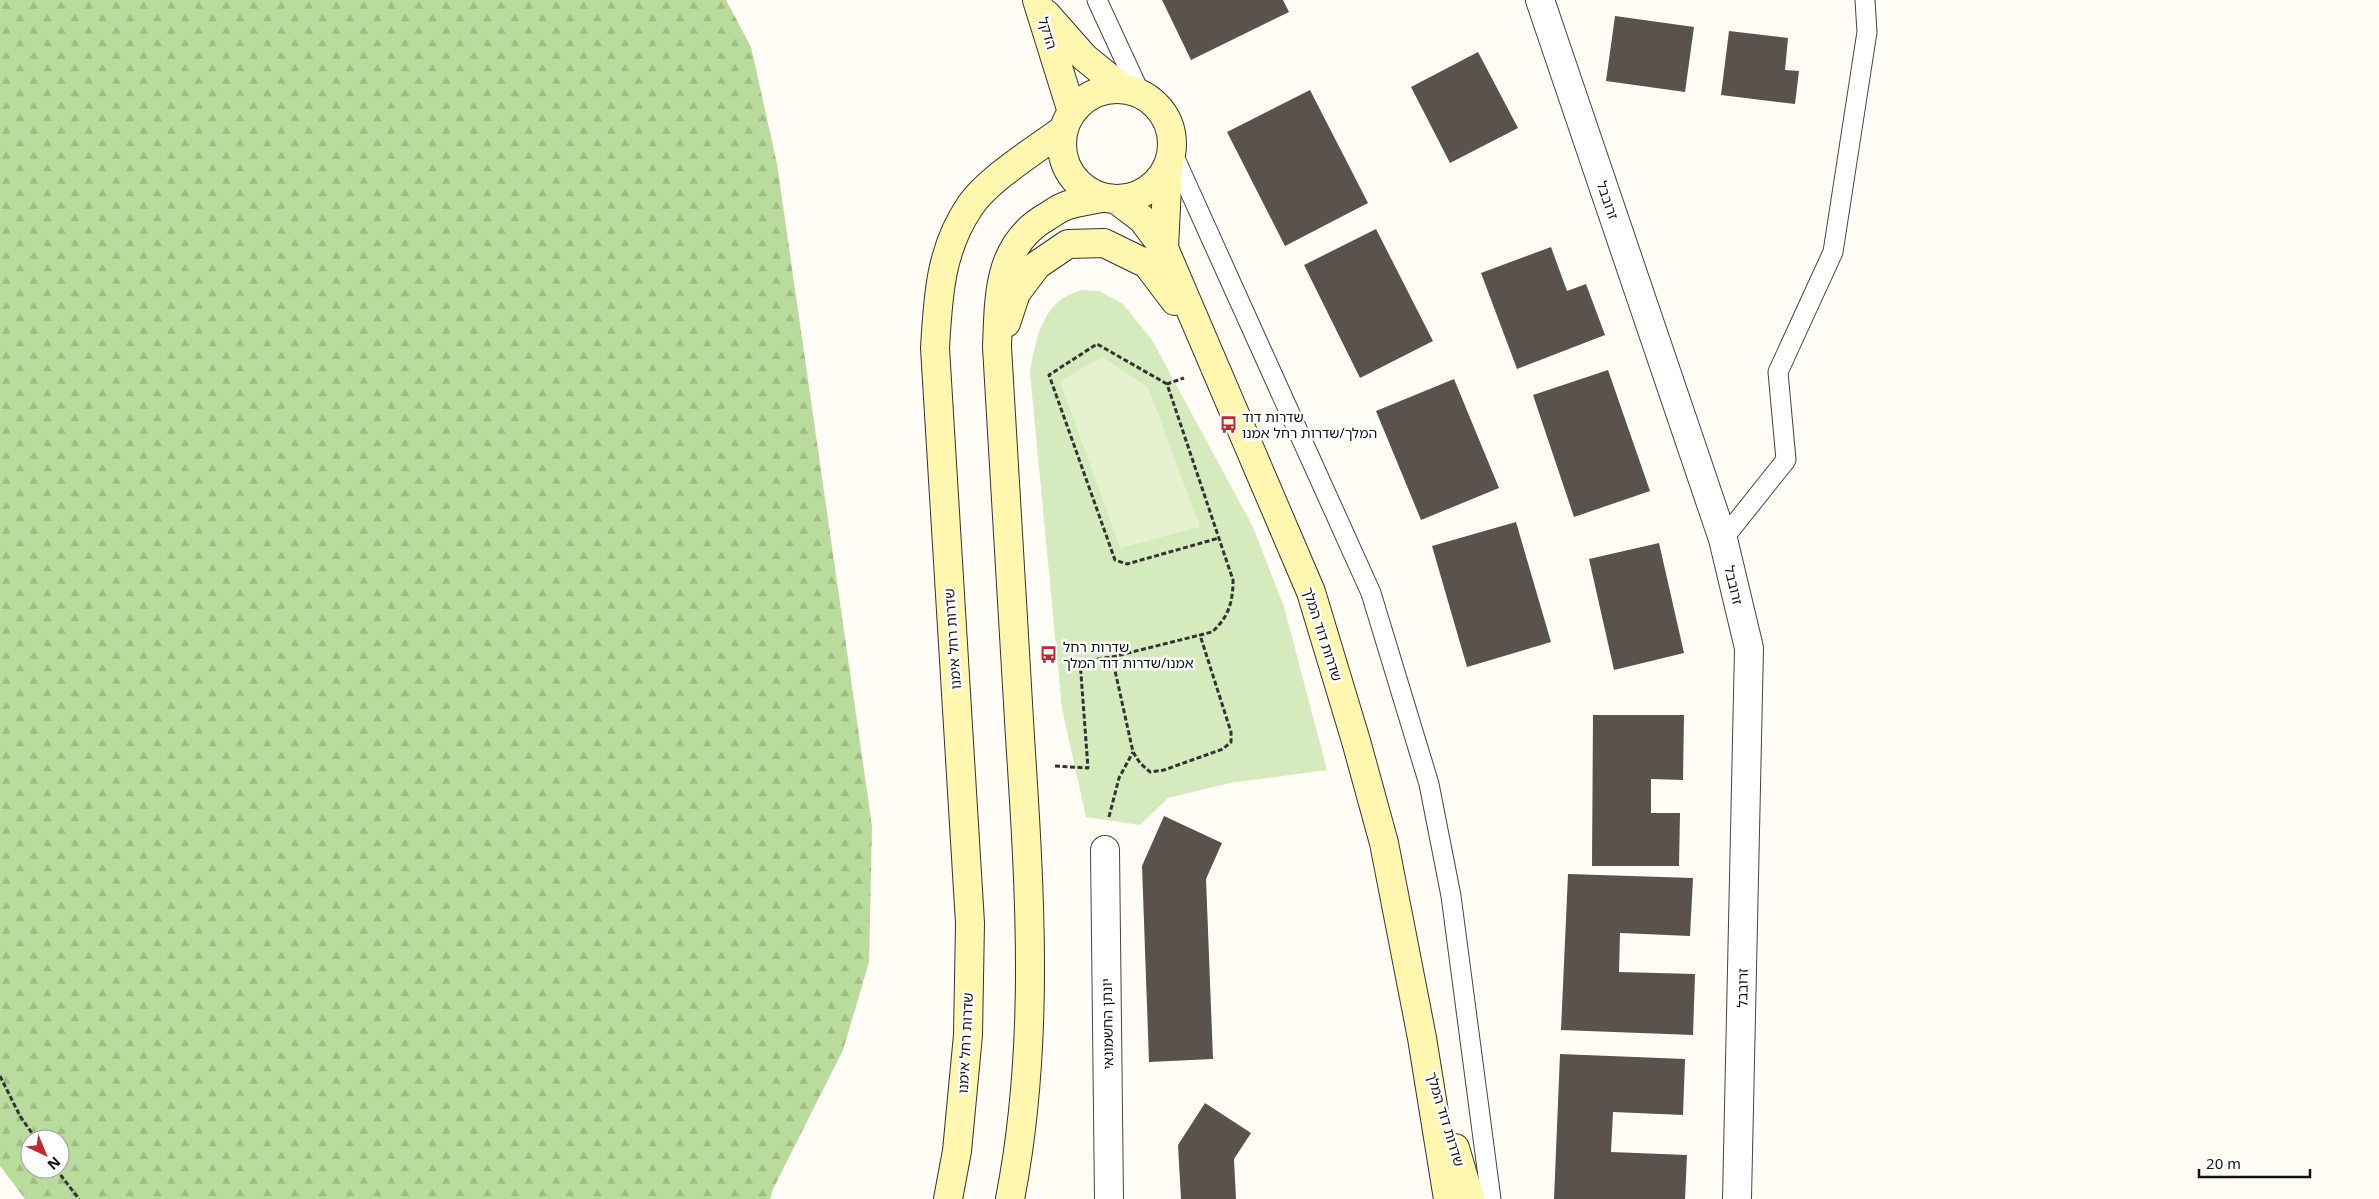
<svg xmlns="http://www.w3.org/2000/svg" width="2379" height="1199" font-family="Georgia,'Noto Sans Hebrew',serif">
  <defs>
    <pattern id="forest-firs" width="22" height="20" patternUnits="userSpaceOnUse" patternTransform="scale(1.25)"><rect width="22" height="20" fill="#b9dc9c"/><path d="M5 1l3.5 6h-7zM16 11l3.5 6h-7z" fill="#9ebc85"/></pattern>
  </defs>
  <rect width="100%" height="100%" fill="#fffdf5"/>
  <path fill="url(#forest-firs)" fill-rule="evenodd" d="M0 0H726L751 47 777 164 872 826 869 962 843 1050 773 1189 770 1199H25L0 1166ZM30 1139H60V1169H30Z"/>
  <path fill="#d5ebbd" d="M1080 290 1099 291 1123 304 1152 340 1253 527 1284 607 1327 770 1230 783 1168 798 1140 825 1086 817 1062 709 1030 373C1034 348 1039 318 1059 301 1065 296 1074 293 1080 290Z"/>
  <path fill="#e6f2cf" d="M1102 357 1148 387 1200 527 1120 548 1060 381Z"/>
  <path fill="#5a524d" d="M1162 0H1283L1289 12 1191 60Z
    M1615 16 1694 27 1685 92 1606 81Z
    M1729 31 1788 38 1785 70 1799 71 1795 104 1721 95Z
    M1478 52 1518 128 1450 163 1411 87Z
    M1310 90 1368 203 1285 246 1227 132Z
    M1376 229 1433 341 1360 378 1304 265Z
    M1551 247 1567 291 1586 284 1605 335 1517 369 1481 273Z
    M1608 370 1650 491 1574 517 1533 395Z
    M1454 379 1499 488 1421 520 1376 411Z
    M1516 522 1551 642 1467 667 1432 546Z
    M1659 543 1684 653 1614 670 1589 559Z
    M1593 715H1684L1683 780 1651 779V813H1680L1679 866H1592Z
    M1164 816 1222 843 1206 879 1213 1059 1149 1062 1142 866Z
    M1568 874 1693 878 1690 936 1620 933 1619 972 1695 974 1693 1035 1561 1030Z
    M1560 1054 1685 1059 1683 1115 1613 1112 1611 1152 1687 1155 1685 1199H1554Z
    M1205 1103 1251 1133 1234 1159 1236 1199H1181L1178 1145Z"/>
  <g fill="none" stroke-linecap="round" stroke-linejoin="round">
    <defs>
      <path id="lane" d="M1097 0 1140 93
        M1173 154 1371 593 1429 784 1451 896 1491 1199
        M1723 539 1786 460 1778 372 1833 252 1867 32 1865 0"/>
      <path id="street" d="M1540 0 1723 539 1749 648 1737 1199
        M1105 850 1109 1199"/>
      <path id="secondary" d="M1037 0 1072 112
        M1046 14 1084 57 1122 88
        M1062 144a55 55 0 1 1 110 0a55 55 0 1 1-110 0Z
        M1117 200 1142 219 1164 248 1311 592 1356 741 1384 843 1422 1038 1448 1199
        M1164 248 1168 166
        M1006 323 1016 293 1037 265 1068 244 1104 243 1147 264 1175 301
        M1455 1148 1470 1199
        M948 1199 957 1151 968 1035 970 923 935 348C938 297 940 250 970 206 988 179 1037 149 1064 129
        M1010 1199C1040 1046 1030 891 1020 737 1012 607 1004 477 997 347 999 297 997 244 1048 216 1054 212 1061 207 1068 205 1079 202 1090 200 1102 198"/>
    </defs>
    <use href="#lane" stroke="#444" stroke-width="21"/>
    <use href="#street" stroke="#444" stroke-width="30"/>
    <use href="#secondary" stroke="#333" stroke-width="30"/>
    <path stroke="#333" stroke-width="3" stroke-dasharray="5 2.5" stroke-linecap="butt" d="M1167 384 1097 344 1049 375 1115 560 1127 564 1219 538
      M1112 657 1133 752 1140 763 1150 772 1164 770 1223 749 1231 742V732L1200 635
      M1055 766 1088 768 1080 661 1112 657 1212 632C1229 617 1233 601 1233 580L1167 384 1184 378
      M1109 817 1119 778 1133 752
      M0 1076 20 1116 36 1139
      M56 1169 79 1199"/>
    <use href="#lane" stroke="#fff" stroke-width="19"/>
    <use href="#street" stroke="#fff" stroke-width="28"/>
    <use href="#secondary" stroke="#fff6b0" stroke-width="28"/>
  </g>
  <defs>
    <symbol id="bus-bare" viewBox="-9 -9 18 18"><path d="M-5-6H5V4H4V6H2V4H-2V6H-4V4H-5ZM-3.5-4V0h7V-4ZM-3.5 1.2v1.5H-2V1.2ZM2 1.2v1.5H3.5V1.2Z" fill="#c4262e" stroke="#fff" stroke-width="2.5" paint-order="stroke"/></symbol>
  </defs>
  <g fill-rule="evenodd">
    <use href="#bus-bare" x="1216" y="412" width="25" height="25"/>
    <use href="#bus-bare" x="1036" y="642" width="25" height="25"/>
  </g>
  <g text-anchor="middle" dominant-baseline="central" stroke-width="5" stroke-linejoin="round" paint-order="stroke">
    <g font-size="14" fill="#111" stroke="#fff">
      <text transform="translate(1048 33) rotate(73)">הדקל</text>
      <text transform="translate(1608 200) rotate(71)">זרובבל</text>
      <text transform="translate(1734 585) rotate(77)">זרובבל</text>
      <text transform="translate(1323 634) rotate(72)">שדרות דוד המלך</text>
      <text transform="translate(952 639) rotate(-94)">שדרות רחל אימנו</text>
      <text transform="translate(1742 988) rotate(-89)">זרובבל</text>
      <text transform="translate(1107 1024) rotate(-91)">יונתן החשמונאי</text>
      <text transform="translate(965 1043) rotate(-87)">שדרות רחל אימנו</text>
      <text transform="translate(1446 1119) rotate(73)">שדרות דוד המלך</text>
    </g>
    <g font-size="14" fill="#111" stroke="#fff" text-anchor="start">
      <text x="1242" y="416">שדרות דוד<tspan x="1242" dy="16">המלך/שדרות רחל אמנו</tspan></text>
      <text x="1063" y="646">שדרות רחל<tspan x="1063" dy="16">אמנו/שדרות דוד המלך</tspan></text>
    </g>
  </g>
  <g transform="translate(45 1154) rotate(136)"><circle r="24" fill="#ffffff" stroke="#a0a0a0"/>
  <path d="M0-4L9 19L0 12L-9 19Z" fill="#c4262e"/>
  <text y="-8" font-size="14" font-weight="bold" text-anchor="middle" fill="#111111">N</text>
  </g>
  <path d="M2199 1169v8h111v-8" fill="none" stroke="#111111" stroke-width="2.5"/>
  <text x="2206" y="1169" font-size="15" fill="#111111" stroke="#ffffff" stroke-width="4" paint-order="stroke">20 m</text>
</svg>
